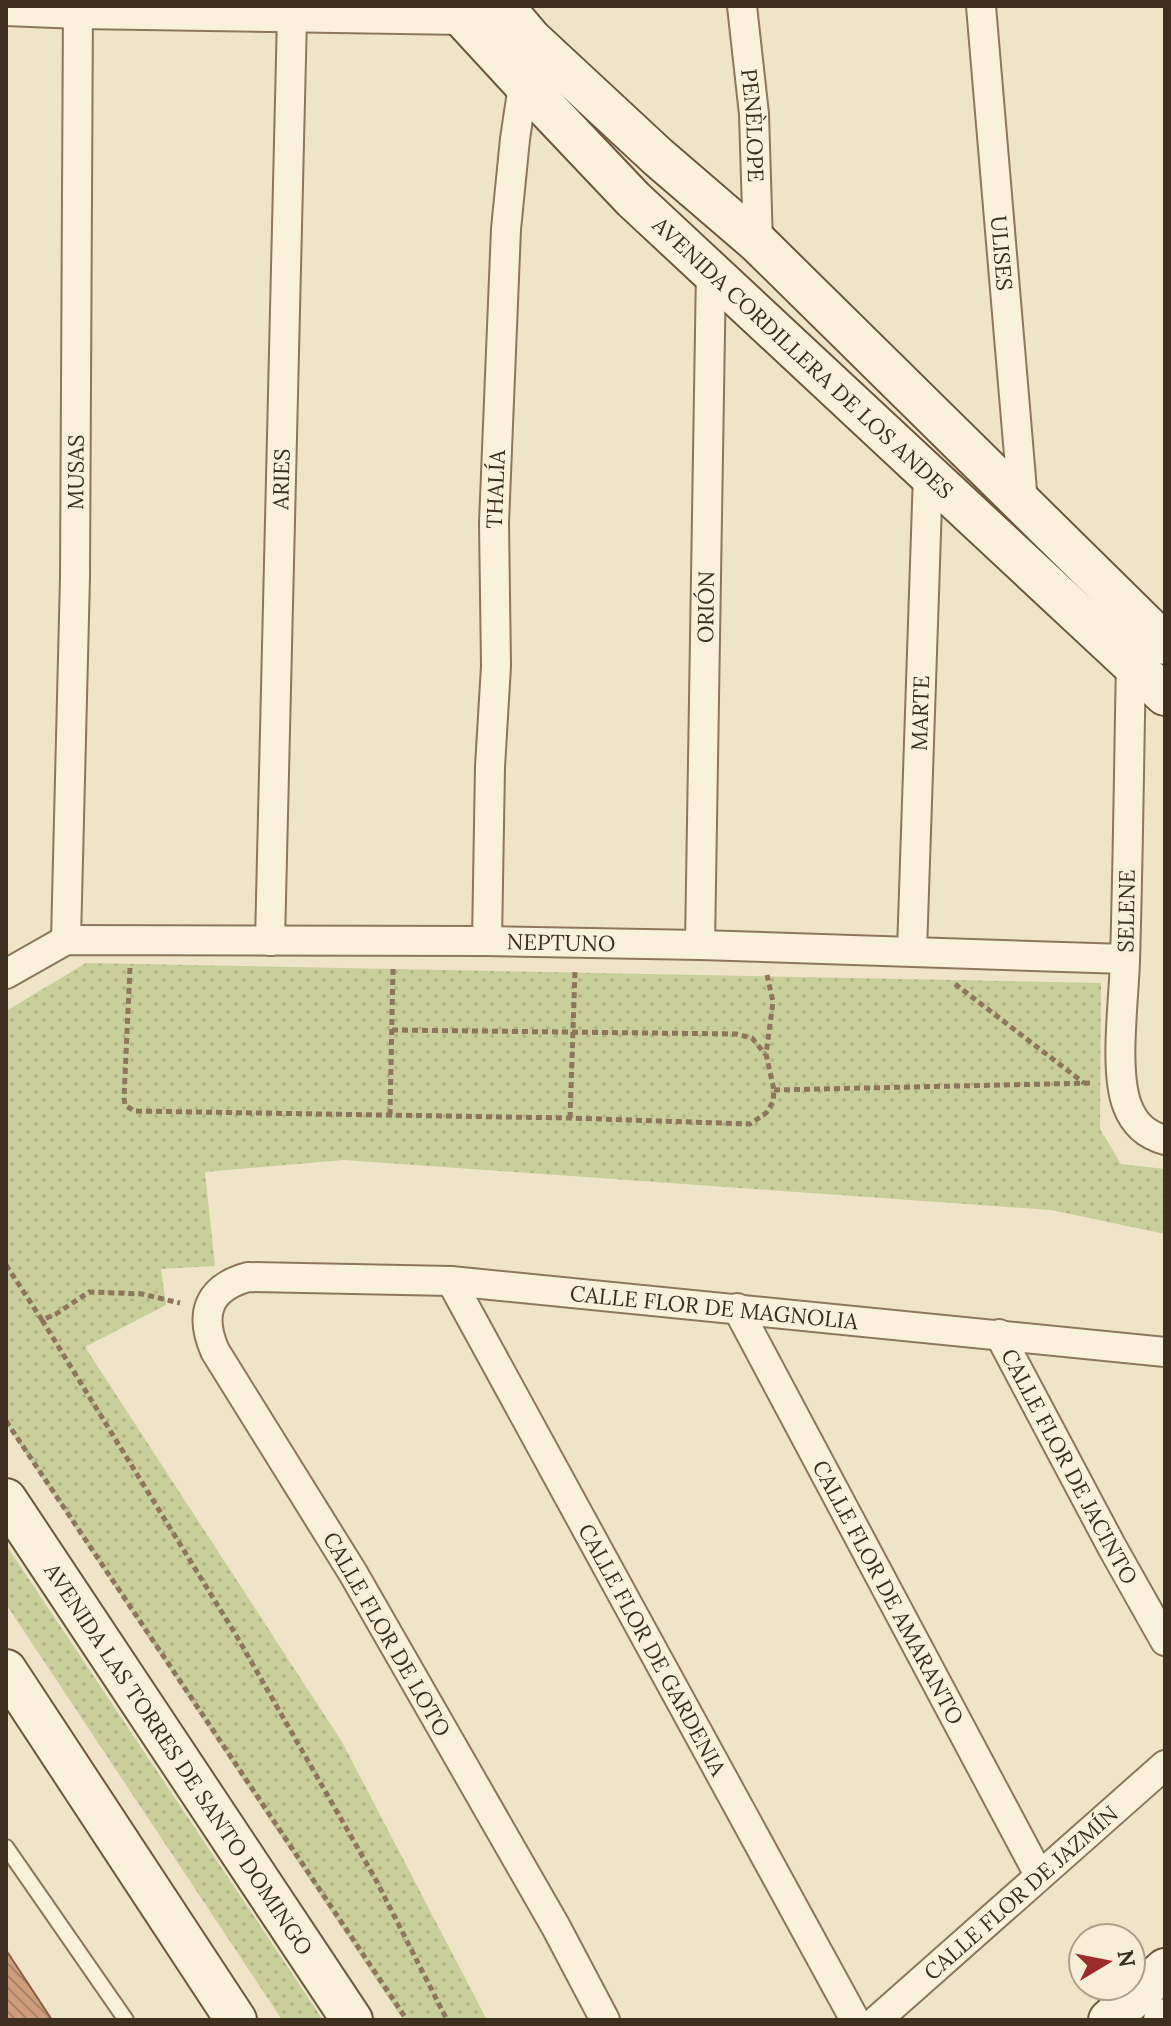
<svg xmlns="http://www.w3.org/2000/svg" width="1171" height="2026" font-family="Lora,serif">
  <defs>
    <pattern id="park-dots" width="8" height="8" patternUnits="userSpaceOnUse" patternTransform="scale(2)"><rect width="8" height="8" fill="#c9cf9b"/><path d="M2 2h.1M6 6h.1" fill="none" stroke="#aeb285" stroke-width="1.8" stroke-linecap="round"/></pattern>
    <pattern id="building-back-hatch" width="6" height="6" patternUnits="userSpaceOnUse" patternTransform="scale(2)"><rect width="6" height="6" fill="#cf9f7d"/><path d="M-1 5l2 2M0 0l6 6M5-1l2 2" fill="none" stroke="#a98266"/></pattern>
  </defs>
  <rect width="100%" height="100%" fill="#f0e4c8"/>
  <path fill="url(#park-dots)" d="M86 963 1101 983 1100 1129 1121 1164 1165 1169V1234L1051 1210 344 1160 205 1172 215 1266 161 1269 166 1305 85 1347 342 1742 487 2020H403L6 1424V1011Z
    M6 1545 323 2020H282L6 1604Z"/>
  <path fill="url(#building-back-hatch)" stroke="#8d5f41" stroke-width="2" d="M6 1950 52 2020H6Z"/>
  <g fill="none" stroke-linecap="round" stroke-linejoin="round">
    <defs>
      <path id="lane" d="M6 1847 126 2020"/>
      <g id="street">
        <path id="s1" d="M742 6 754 114 758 243"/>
        <path id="s2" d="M981 6 1023 502"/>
        <path d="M6 11 79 14 465 20 477 18"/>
        <path d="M1131 662C1129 762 1128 861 1125 960 1124 999 1114 1070 1127 1105 1134 1124 1146 1135 1165 1140"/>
        <path id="s3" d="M66 940 75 577 78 6"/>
        <path id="s4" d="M270 941 292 16"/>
        <path id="s5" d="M487 941 490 767 496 666 494 523 506 229 515 139 525 72"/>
        <path id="s6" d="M700 945 711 270"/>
        <path id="s7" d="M912 951 928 474"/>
        <path id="s8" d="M6 974 66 940 487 941 700 945 1125 959"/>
        <path id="s9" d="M451 1281 855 2020"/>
        <path id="s10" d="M737 1308 1039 1875"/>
        <path id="s11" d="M999 1334 1112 1547 1165 1641"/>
        <path id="s12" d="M605 2020 556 1927 353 1573 215 1351C199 1314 208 1288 248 1277L451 1281 1165 1352"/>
        <path id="s13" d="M877 2020 1165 1765"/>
      </g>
      <g id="secondary">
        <path id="s14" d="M454 6 465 20 523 83 633 199 1165 695"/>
        <path d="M503 6 531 39 658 157 758 243 1165 644"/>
        <path id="s15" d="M6 1499 352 2020"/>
        <path d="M6 1670 236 2020"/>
        <path d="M1109 2020 1165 1969"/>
        <path d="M1164 2020 1165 2019"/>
      </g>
    </defs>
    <use href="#lane" stroke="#8d765c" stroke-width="18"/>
    <use href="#street" stroke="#8d765c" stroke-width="32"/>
    <use href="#secondary" stroke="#6f573f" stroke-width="44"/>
    <path stroke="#8d765c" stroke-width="5" stroke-dasharray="6 4" stroke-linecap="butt" d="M130 968 124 1098 125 1105 134 1111 570 1118 750 1124 766 1113 773 1102 774 1090 766 1054 773 1002 767 975
      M955 984 1084 1083
      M392 1030 736 1034 752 1038 765 1054
      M774 1090 1093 1083
      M390 1115 393 968
      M570 1118 575 971
      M6 1265 42 1320 56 1314 89 1292 142 1294 180 1303
      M42 1320 236 1635 376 1880 447 2020
      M6 1421 407 2020"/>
    <use href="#lane" stroke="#faf1dc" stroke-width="14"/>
    <use href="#street" stroke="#faf1dc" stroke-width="28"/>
    <use href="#secondary" stroke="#faf1dc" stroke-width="40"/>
  </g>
  <g text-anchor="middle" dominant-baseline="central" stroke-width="7" stroke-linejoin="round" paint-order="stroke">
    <g font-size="22" fill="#3d2e20" stroke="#f7eed8">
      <text stroke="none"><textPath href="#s1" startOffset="120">PENÈLOPE</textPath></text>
      <text stroke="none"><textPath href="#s2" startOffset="248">ULISES</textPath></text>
      <text stroke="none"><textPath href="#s14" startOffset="496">AVENIDA CORDILLERA DE LOS ANDES</textPath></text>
      <text stroke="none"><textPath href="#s3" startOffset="468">MUSAS</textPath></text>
      <text stroke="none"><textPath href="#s4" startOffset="462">ARIES</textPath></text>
      <text stroke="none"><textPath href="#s5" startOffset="452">THALÍA</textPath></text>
      <text stroke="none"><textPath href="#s6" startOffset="338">ORIÓN</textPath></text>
      <text stroke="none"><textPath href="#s7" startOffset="238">MARTE</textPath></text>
      <text transform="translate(1126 911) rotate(-89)">SELENE</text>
      <text stroke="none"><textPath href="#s8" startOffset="564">NEPTUNO</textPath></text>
      <text stroke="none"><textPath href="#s12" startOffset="1338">CALLE FLOR DE MAGNOLIA</textPath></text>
      <text stroke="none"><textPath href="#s11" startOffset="150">CALLE FLOR DE JACINTO</textPath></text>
      <text stroke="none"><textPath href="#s10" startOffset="322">CALLE FLOR DE AMARANTO</textPath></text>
      <text transform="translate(387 1634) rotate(60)">CALLE FLOR DE LOTO</text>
      <text stroke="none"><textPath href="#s9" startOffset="420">CALLE FLOR DE GARDENIA</textPath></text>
      <text stroke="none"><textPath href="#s15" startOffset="312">AVENIDA LAS TORRES DE SANTO DOMINGO</textPath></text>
      <text stroke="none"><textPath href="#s13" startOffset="192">CALLE FLOR DE JAZMÍN</textPath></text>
    </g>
  </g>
  <rect width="1171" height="2026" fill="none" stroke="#3d2e20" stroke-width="16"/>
  <g transform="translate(1107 1962) rotate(80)"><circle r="38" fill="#f7eed8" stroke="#ada18e" stroke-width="2"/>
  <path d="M0-6L14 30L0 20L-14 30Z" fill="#9e2a2b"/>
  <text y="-12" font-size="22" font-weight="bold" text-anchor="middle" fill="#3d2e20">N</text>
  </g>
</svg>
